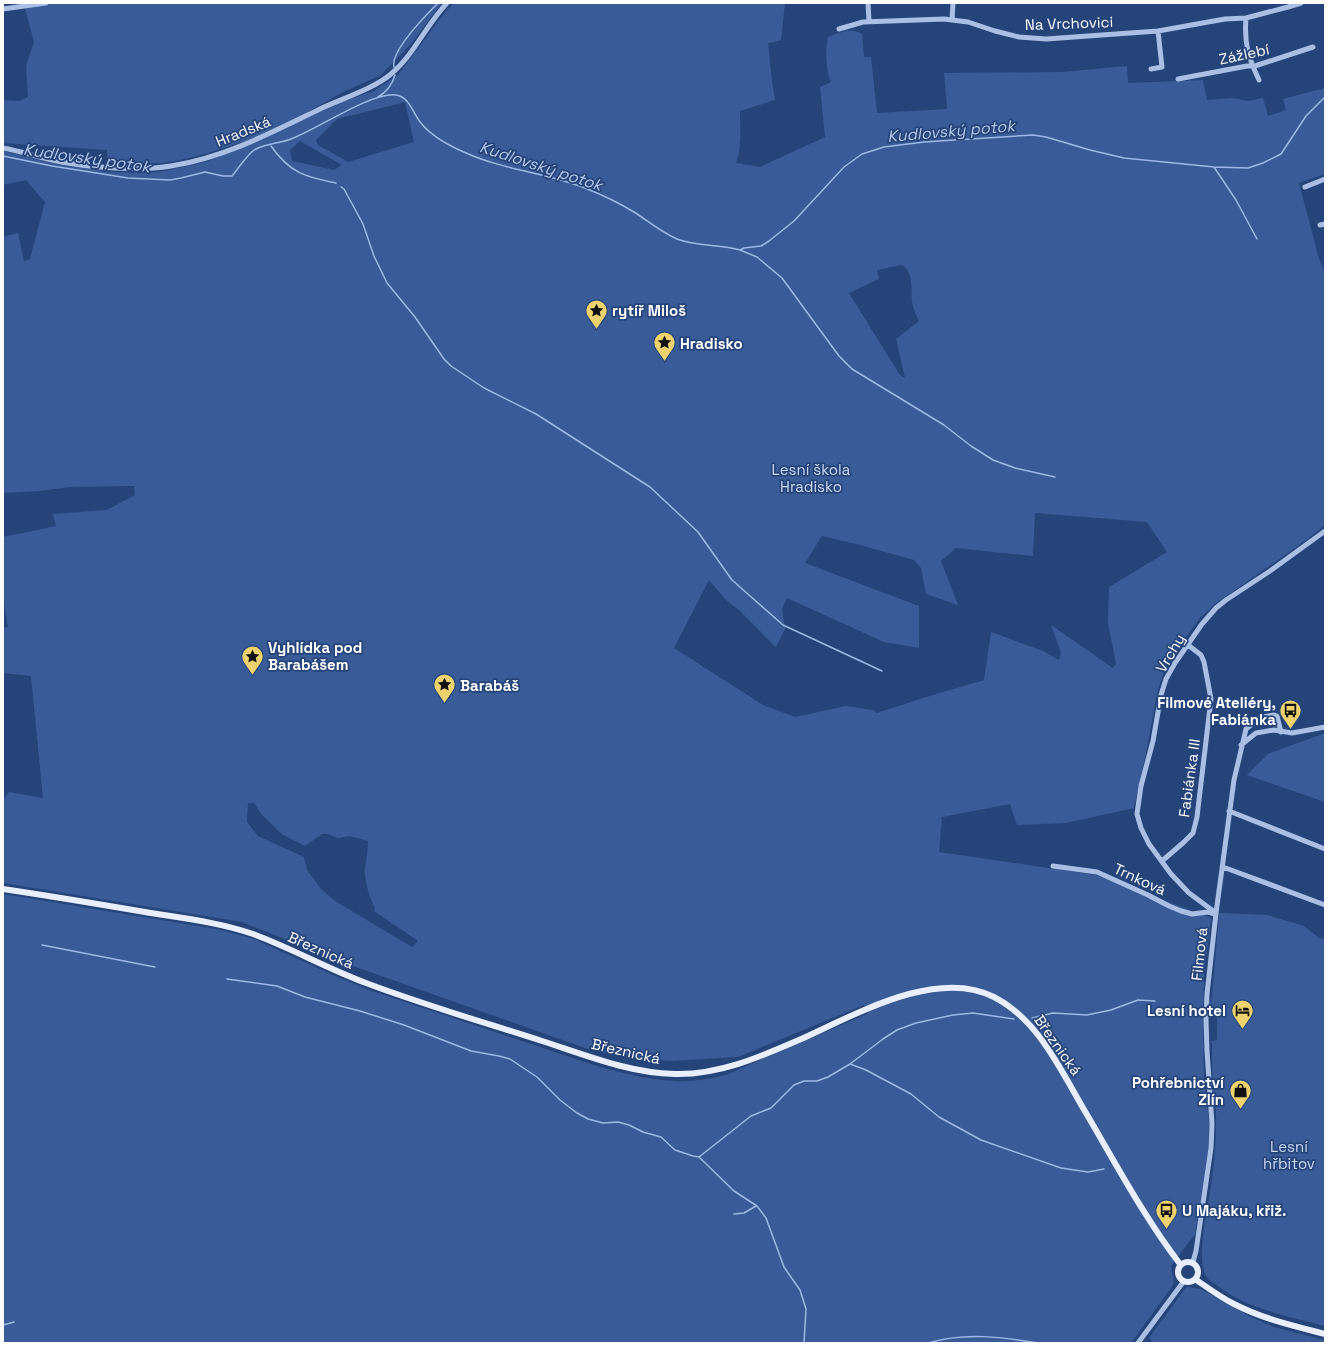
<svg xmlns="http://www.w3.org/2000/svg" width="1328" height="1346" font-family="'Space Grotesk',sans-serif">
  <rect width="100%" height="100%" fill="#25447a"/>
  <path fill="#395c98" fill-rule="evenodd" d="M55 3H442L410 45 381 75 341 93 288 123 246 141 205 154 176 161 160 163H108L107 150 3 143V100L19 101 28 97 26 66 34 42 25 8Z
    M454 3H785L781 40 774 42 768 43 772 82 775 100 740 111C740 129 742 146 736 163L760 167 825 137 820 87 831 82C826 74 825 46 828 37 840 33 850 27 862 34L864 57H871L877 113 947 109 944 73 1062 72 1127 66 1128 83 1203 80 1207 100 1232 98 1248 101 1263 98 1268 116 1286 110 1283 99 1325 88V174L1299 183 1319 259 1325 272V525L1305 541 1215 604 1199 619 1166 666 1158 689 1147 748 1134 808 1066 823 1017 825 1010 804 942 817 939 852 1096 875 1211 918 1204 975 1203 1031 1204 1079 1209 1123 1208 1152 1195 1234 1171 1266 1174 1282 1171 1288 1131 1343H3V894L216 929 254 939 333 975 369 990C420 1007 471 1024 522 1041 572 1057 622 1078 675 1081 692 1082 709 1079 726 1075L867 1014 864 1005 738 1057 669 1061 624 1057 585 1048 339 961 242 922 3 883V800L9 792 43 798 31 676 3 673V628L8 627 3 597V537L56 526 53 514 107 510 135 495 134 486 70 487 39 491 3 493V237L18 233 24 261 30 259 45 202 26 180 3 185V151L56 164 111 172 144 173 165 171 205 162 246 146 346 100 374 91 398 75 446 11ZM405 102 414 142 348 162 318 145 316 140 337 119ZM300 141 342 165 334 170 292 161 290 150ZM901 265C914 268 911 292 912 302 913 309 916 315 919 321L896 339 905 378 900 375 849 293 879 279 877 270ZM1035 513 1147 522 1167 552 1109 587 1108 624 1116 663 1113 668 1051 625 1061 652 1059 660 1043 651 991 632 984 680 923 698 877 713 873 710 846 706 795 717 763 705 674 648 709 580 725 599 739 610 776 647 785 629 782 609 787 598 884 642 919 648V606L805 563 822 536 860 545 914 560 921 568 926 594 958 605 941 561 956 548 1033 556ZM248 803H254L262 815 283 835 305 846 322 834H328L338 838 350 836 368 841C368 851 366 860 365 869 364 879 370 899 375 908L374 911 418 941 412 947 335 901 321 889 307 870 304 857 258 836 247 822Z
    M1325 733V802L1247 775 1268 754Z
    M1219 913 1267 915 1304 926 1319 938 1325 939V1326C1287 1316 1246 1309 1215 1284 1212 1282 1208 1280 1206 1276 1197 1261 1205 1222 1208 1204 1213 1177 1216 1150 1216 1123 1217 1110 1214 1098 1213 1086 1212 1072 1212 1058 1212 1044L1211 1041 1217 1040V1012L1220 1010V1008L1212 1007 1210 1004 1212 997Z
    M1187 1287 1201 1289 1249 1316 1274 1327 1325 1340V1343H1154L1149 1338 1184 1290Z"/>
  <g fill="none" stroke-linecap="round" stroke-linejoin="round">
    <path stroke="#9db9e5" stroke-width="1.5" d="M394 67C390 51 427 14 438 3
      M378 97C387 92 392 85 395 75
      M271 146C290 173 305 177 336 183
      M3 156 52 166 128 178 170 180 181 178 205 172 223 176H232C237 170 250 151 256 149 266 144 280 143 291 139 316 130 371 92 396 95 410 97 413 114 421 123 431 136 452 147 466 153 504 170 547 173 585 188 600 194 621 204 634 212 648 221 661 232 677 239 697 247 720 244 740 250L744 248 761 246 769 241 794 221 844 167 862 154 884 147 924 142 1033 135 1046 137 1090 150 1124 158 1214 167 1248 168 1263 163 1281 154 1306 116 1325 97
      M1214 167 1236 200 1257 239
      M341 187 344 189 363 224 374 256 387 283 415 317 444 359 451 366 484 388 536 414 650 487 698 532 732 580 783 625 882 671
      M740 250 757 257 782 278 839 356 852 369 944 425 971 446 993 460 1015 468 1055 477
      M42 945 155 967
      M227 979 277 986 305 997 360 1011 404 1025 471 1051 499 1056 510 1059 537 1077 560 1100 577 1113 588 1119 603 1123 618 1122 629 1125 643 1132 661 1137 675 1150 693 1156 699 1157 751 1116 771 1108 794 1085 804 1081H817L828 1077 850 1064 883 1039 897 1030 916 1023 953 1015 973 1013 1014 1019
      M1032 1018 1053 1013 1087 1015 1111 1010 1138 1000 1155 1001
      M850 1064 866 1070 911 1094 939 1117 981 1140 1061 1168 1088 1172 1104 1169
      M699 1157 734 1191 757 1206 766 1218 784 1267 800 1290 806 1309 804 1343
      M734 1214 744 1213 756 1206
      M3 1325 14 1322
      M928 1343C965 1332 1001 1337 1038 1343"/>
    <path stroke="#a9bfe4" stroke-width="5" d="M868 3 869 21
      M3 9 46 3
      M1246 18C1244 43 1248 57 1259 80
      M952 20 953 3
      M839 29 863 22 944 19 968 22 995 31 1019 37 1046 39 1158 31 1225 19 1246 18 1288 7 1301 3
      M1151 69 1162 67 1158 31
      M1178 79 1247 66H1255L1313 47
      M3 148C25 152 46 160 68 163 98 168 141 171 171 166 223 158 271 133 318 110 340 99 372 90 391 74 414 55 426 25 447 3
      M1305 187 1325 179
      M1320 225 1325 224
      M1241 745 1256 733 1274 730 1292 733 1325 727
      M1229 811 1325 849
      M1162 861 1184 842 1193 833 1197 817 1211 699 1204 662 1201 655 1188 645
      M1053 866 1097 872 1148 895 1169 906 1181 911 1192 914 1208 912 1215 914
      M1223 867 1325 905
      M1216 913 1189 893 1171 874 1149 844 1141 828 1137 814 1141 786 1153 741 1161 695 1166 679 1175 663 1202 624 1216 608 1226 600 1270 571 1325 531
      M1193 1262 1196 1251 1211 1148 1212 1124 1207 1051 1206 1020 1207 994 1216 913 1234 780 1246 729 1259 718 1274 715 1277 716 1281 732
      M1138 1343 1184 1281"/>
    <path stroke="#e8eefc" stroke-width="6" d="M3 889C50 896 98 904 145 912 181 918 218 922 253 934 291 948 328 969 366 983 424 1005 483 1022 542 1041 585 1055 629 1073 675 1074 719 1075 760 1057 799 1040 853 1016 936 967 994 997 1039 1020 1061 1071 1086 1113 1116 1164 1144 1217 1180 1264
      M1178 1272a10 10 0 1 1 20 0a10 10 0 1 1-20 0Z
      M1195 1279C1208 1288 1220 1297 1234 1304 1263 1319 1294 1326 1325 1334"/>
  </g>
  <defs>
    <symbol id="sight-pin" viewBox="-11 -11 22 30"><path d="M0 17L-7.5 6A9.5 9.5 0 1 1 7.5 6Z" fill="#edd26d" stroke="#25447a"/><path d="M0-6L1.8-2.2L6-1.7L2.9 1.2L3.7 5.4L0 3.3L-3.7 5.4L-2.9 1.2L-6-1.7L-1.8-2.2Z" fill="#111"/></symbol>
    <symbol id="bus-pin" viewBox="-11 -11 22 30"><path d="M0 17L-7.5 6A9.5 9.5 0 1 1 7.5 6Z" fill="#edd26d" stroke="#25447a"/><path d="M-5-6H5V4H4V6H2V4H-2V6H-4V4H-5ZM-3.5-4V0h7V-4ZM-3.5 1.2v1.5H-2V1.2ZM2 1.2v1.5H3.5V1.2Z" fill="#111"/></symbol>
    <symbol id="hotel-pin" viewBox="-11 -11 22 30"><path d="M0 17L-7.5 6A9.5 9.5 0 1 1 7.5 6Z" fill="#edd26d" stroke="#25447a"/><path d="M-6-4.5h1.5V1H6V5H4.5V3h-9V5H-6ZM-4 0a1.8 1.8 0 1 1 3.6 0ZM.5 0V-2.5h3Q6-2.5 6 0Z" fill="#111"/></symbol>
    <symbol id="shop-pin" viewBox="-11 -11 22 30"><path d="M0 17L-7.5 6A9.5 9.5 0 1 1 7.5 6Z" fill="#edd26d" stroke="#25447a"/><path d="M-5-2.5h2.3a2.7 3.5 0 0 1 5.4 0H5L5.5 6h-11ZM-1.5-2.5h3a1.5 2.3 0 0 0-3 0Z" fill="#111"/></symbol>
  </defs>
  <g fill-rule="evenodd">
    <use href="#sight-pin" x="584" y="298" width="25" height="34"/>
    <use href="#sight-pin" x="652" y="330" width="25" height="34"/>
    <use href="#sight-pin" x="240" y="644" width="25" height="34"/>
    <use href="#sight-pin" x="432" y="672" width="25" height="34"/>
    <use href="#bus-pin" x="1278" y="698" width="25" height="34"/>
    <use href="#hotel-pin" x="1230" y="998" width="25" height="34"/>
    <use href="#shop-pin" x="1228" y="1078" width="25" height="34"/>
    <use href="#bus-pin" x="1154" y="1198" width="25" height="34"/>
  </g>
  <g text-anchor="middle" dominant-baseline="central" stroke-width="3.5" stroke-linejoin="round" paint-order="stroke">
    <g font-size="15" fill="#fff" stroke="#25447a">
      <text transform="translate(1069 23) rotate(-2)">Na Vrchovici</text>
      <text transform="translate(1244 54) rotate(-12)">Zážlebí</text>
      <text transform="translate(243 131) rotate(-22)">Hradská</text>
      <text transform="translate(1170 653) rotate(-59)">Vrchy</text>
      <text transform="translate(1189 778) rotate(-82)">Fabiánka III</text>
      <text transform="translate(1140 879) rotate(25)">Trnková</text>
      <text transform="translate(321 950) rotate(24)">Březnická</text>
      <text transform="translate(1199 954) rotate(-84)">Filmová</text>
      <text transform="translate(1058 1045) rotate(55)">Březnická</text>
      <text transform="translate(626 1051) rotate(13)">Březnická</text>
    </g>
    <g font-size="15" font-weight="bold" fill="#fff" stroke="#25447a" text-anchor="start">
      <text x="612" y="310">rytíř Miloš</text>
      <text x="680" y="343">Hradisko</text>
      <text x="268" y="647">Vyhlídka pod<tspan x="268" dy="17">Barabášem</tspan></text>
      <text x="460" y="685">Barabáš</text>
      <text x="1276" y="702" text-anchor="end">Filmové Ateliéry,<tspan x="1276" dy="17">Fabiánka</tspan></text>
      <text x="1226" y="1010" text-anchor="end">Lesní hotel</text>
      <text x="1224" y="1082" text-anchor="end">Pohřebnictví<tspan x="1224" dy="17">Zlín</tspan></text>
      <text x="1182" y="1210">U Majáku, křiž.</text>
    </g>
    <g font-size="15" fill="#cbdaf3" stroke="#25447a">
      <text x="811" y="469">Lesní škola<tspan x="811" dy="17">Hradisko</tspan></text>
      <text x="1289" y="1146">Lesní<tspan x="1289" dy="17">hřbitov</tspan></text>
    </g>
    <g font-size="16" font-style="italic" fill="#b4c9ec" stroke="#25447a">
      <text transform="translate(951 131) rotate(-5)">Kudlovský potok</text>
      <text transform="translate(87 158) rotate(8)">Kudlovský potok</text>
      <text transform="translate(541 166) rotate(18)">Kudlovský potok</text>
    </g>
  </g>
  <rect width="1328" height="1346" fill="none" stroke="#ffffff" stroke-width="8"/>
</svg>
